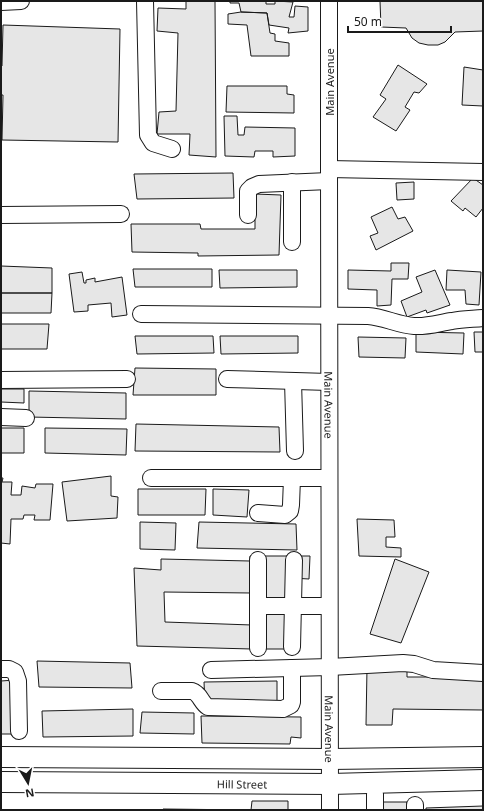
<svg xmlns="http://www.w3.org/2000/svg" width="484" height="811" font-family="'Noto Sans',sans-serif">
  <rect width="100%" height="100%" fill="#fff"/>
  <path fill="#e6e6e6" stroke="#1a1a1a" d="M186 1H215L216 157 189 155 190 134H157L159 112 176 111 178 33 157 31 158 8 186 9Z
    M230 1H266V4H275V1L293 2 289 17H294L295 6 308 7V31L288 33 289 28 269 25 267 13 241 12 239 3H230Z
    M380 1H483V31L455 32 445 42 438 45H428L419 43 412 38 406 28 381 27Z
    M241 12 267 13 270 33 275 34V41L289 43V56H251L247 25 228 24V14Z
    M3 25 120 29 118 142 2 140 3 95H1V66H2Z
    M398 65 427 84 419 93 414 92 405 107 410 110 396 131 373 117 386 99 380 95Z
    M464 67 483 70V106L462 105Z
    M227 86H287V94L294 95V113L226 112Z
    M224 116H237L238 135H244L245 127 295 128V156L273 157V151H255L254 157 225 156Z
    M233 173 234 198 137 199 134 174Z
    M473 178 483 185V208L476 217 465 208 463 211 451 201Z
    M414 182V199L397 200 396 183Z
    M255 194 281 195 279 255 198 256V253L132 252 131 224H200L201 229H255Z
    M392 207 398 219 405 217 413 231 376 250 370 236 378 233 371 217Z
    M391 263H409L408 279H392L391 305 377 306V290L348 289V270L391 271Z
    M1 266 52 268V293H1Z
    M133 269H212V287H135Z
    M219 270H297V287L220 288Z
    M435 270 450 305 427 313 426 310 407 317 401 301 422 292 416 277Z
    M447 270 481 272 479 305 466 304 465 290H446Z
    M82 272 84 283H86V280L95 278V282L122 277 127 315 112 317 111 303 88 305V311L74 312 69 274Z
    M1 293H52L51 313H1Z
    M1 324H49L47 349H1Z
    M416 332 464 333 463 354 416 352Z
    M474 332H483V352H475Z
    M135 336H213L214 353 137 354Z
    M220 336H298V353L221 354Z
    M358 337 406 338 405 358 359 357Z
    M135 368 216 369V395H133Z
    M1 389H24V403L1 402Z
    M29 391 126 393V419L29 417Z
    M136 424 279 427 280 452 135 451Z
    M1 428H24V453H1Z
    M45 428 127 429 126 455 45 453Z
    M111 476V496L118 497 117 518 67 521 62 482Z
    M1 478H3L2 482H12L11 495H21L22 486 35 488 36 484H53L50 520H34L35 515H24L23 519H11L10 544 1 543Z
    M138 489H206L205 515H138Z
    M213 489 249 490 247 517 213 515Z
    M357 519 394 520 395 537H386V547L401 548V557L359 556Z
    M140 522 176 523 175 550 140 549Z
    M199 522 296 524 297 550 197 548Z
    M250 556H310L309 579 292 578 293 649H252Z
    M161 559 250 561 251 593 164 592 165 622 252 625V649L137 646 134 568 161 570Z
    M395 559 429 572 401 643 370 634Z
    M37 661 130 663 132 688 39 687Z
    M367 668H407V677H483V710L393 709 392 725H366Z
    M15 680 16 734H1V681Z
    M277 681V706L205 704 204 682Z
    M133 709V736L43 737 42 711Z
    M142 712 194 713V734L140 733Z
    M201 716 301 717V738L291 737 290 744 202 743Z
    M252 801H288V810H163V809L251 810Z
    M383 802H407V810H383Z
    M483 806V810H426V808Z"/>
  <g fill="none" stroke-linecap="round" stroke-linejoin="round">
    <defs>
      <g id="minor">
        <path d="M145 1 148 135 153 143 172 149"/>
        <path id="s1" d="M329 1V169L330 810"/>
        <path d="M1 2 21 1"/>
        <path d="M329 169 483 172"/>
        <path d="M1 215 121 214"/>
        <path d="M248 215V191L252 187 259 184 329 181"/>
        <path d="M292 242V182"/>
        <path d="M141 314 368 316C384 317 398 325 414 326 427 327 439 323 452 321 462 319 473 319 483 318"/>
        <path d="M227 379 329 382"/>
        <path d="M1 380 127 379"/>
        <path d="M293 381 295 451"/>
        <path d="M1 417 26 418"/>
        <path d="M151 478H329"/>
        <path d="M258 513 285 515 290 511 291 505 292 478"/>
        <path d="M258 606H329"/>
        <path d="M292 647 294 560"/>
        <path d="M258 648V560"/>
        <path d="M1 669H9L15 672 18 681 19 731"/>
        <path d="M211 670 330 667 403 663 414 664 433 670 483 673"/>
        <path d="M161 691H192C200 693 201 703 208 707L283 709 291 705 292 702V668"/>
        <path d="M375 794V810"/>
        <path d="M415 805V810"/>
      </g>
      <g id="major">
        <path d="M1 757 330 759 483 757"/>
        <path id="s2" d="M1 782 330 784 483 780"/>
      </g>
    </defs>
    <use href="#minor" stroke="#1a1a1a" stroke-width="18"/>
    <use href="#major" stroke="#1a1a1a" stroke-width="22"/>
    <use href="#minor" stroke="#fff" stroke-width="16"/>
    <use href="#major" stroke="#fff" stroke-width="20"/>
  </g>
  <g text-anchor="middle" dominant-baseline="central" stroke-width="3" stroke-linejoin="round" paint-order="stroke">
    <g font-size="11" fill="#1a1a1a" stroke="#fff">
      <text transform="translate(329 82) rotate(-90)">Main Avenue</text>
      <text stroke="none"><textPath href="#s1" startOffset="404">Main Avenue</textPath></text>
      <text stroke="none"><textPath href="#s1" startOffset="728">Main Avenue</textPath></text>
      <text stroke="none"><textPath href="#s2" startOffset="241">Hill Street</textPath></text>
    </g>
  </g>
  <rect width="484" height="811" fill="none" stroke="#1a1a1a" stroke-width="4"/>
  <g transform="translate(28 783) rotate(170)" stroke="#ffffff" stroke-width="3" paint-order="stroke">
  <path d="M0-3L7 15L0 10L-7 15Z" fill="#1a1a1a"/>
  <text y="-6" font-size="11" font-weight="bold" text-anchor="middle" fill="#1a1a1a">N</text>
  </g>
  <path d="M348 26v6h103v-6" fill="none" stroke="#1a1a1a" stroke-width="2"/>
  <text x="354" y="26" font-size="12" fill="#1a1a1a" stroke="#ffffff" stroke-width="3" paint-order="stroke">50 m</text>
</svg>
